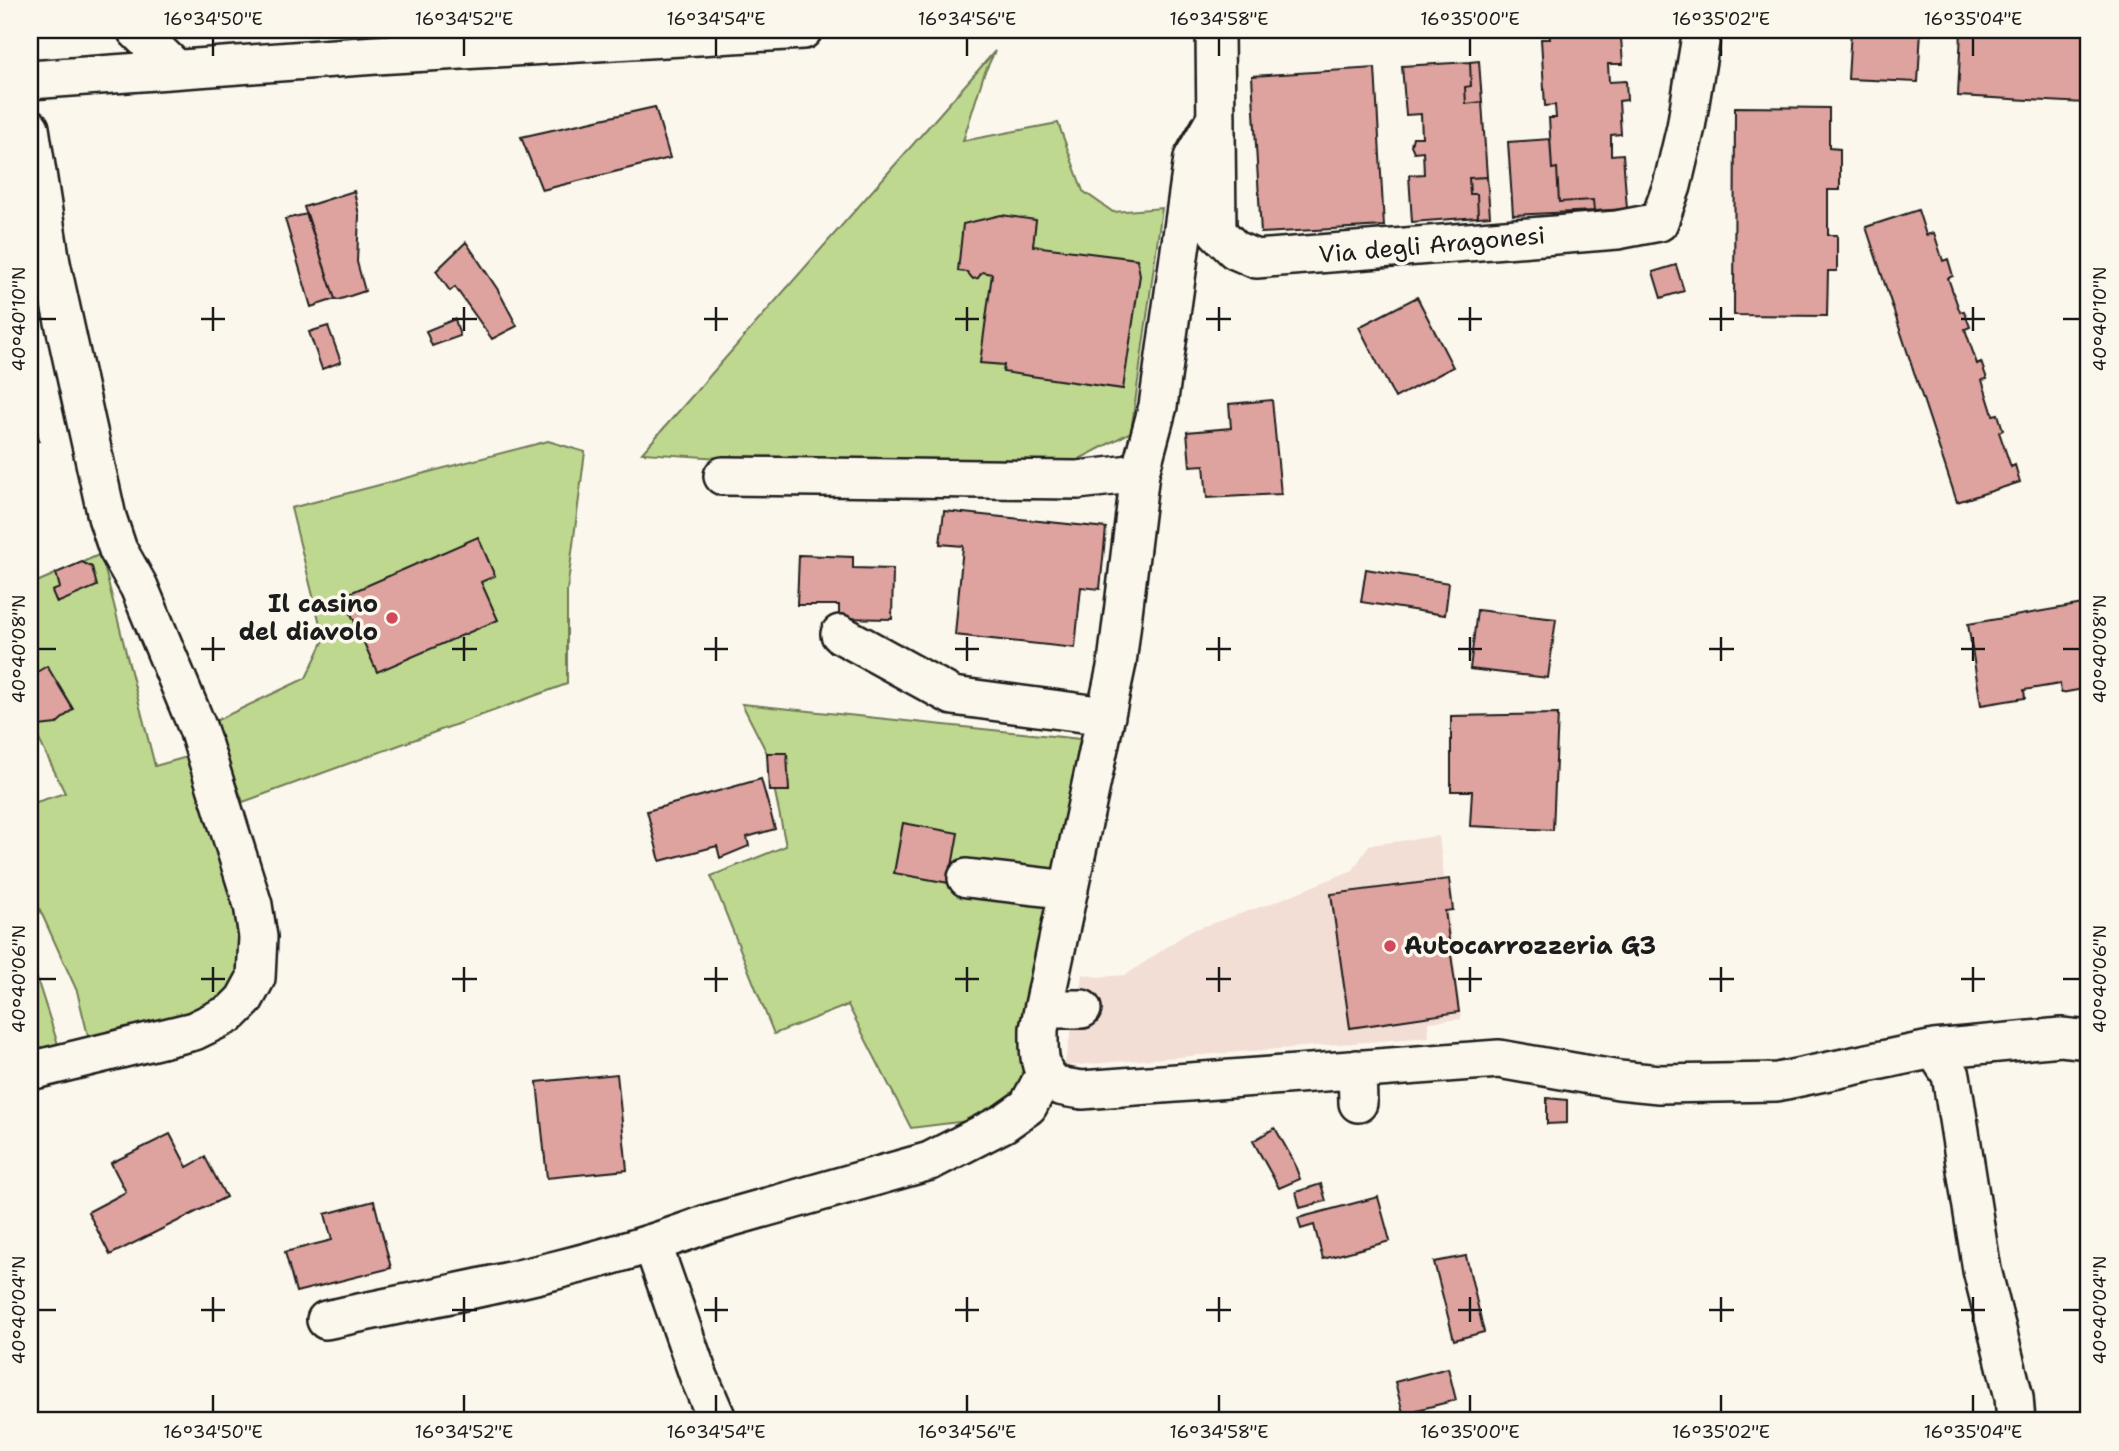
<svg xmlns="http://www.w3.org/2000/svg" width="2119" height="1451" font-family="'Shantell Sans',sans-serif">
  <rect width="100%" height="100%" fill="#fbf7ec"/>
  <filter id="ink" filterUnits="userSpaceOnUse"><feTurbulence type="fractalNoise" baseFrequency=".0143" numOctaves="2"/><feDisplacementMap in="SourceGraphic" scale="14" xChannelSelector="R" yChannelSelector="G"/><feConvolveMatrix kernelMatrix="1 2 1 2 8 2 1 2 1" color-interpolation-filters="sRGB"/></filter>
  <g filter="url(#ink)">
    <path fill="#f2ded5" d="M1439 836 1461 1019 1428 1022 1429 1037 1064 1066 1083 974 1097 977 1126 975 1190 931 1272 903 1353 870 1369 845Z"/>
    <path fill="#bfd88f" stroke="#6e7a56" stroke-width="2" d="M995 51 984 74 963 141 1058 123 1083 191 1113 212 1162 208 1131 432 1068 465 767 461 642 453Z
      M548 441 585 452 567 591V684L243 802 213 722 306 678 324 640 291 508Z
      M101 554 155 766 205 752 258 937 244 1000 93 1056 77 991 30 888V804L65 793 30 721V585Z
      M742 704 1080 739 1015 1115 911 1128 848 1005 774 1034 711 876 786 846 767 753Z
      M30 957 64 1063 30 1071Z"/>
    <path fill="#dea39e" stroke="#1c1c1c" stroke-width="2" d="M1549 30H1614V38H1621L1623 64H1608L1609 82 1626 81 1627 100 1619 101 1621 134 1611 135V155L1623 154 1627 209 1594 211 1593 200 1559 202 1557 168 1552 169 1549 118H1556L1555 105 1545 106 1541 39H1550Z
      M1851 30H1921L1918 82 1848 79Z
      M1961 30H2089V80H2086L2085 103 1958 96Z
      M1479 61 1482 102 1466 104 1465 87 1471 86 1470 62Z
      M1470 62 1471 86 1465 87 1466 104 1482 102 1487 177 1469 178 1470 194H1477L1478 217 1412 222 1409 175 1424 174 1423 151 1414 152 1411 145 1413 137H1422L1421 114 1406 115 1402 66Z
      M1375 68 1384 226 1261 233 1252 76Z
      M655 107 670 158 542 190 521 137Z
      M1735 107 1829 108V148L1840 149V190H1828V235H1837V271H1828L1827 316 1734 315Z
      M1550 139 1552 169 1557 168 1559 202 1593 200 1594 211 1513 215 1508 142Z
      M1487 177 1490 216 1478 217 1477 194H1470L1469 178Z
      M354 191 359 215 357 262 365 291 338 300 335 299 304 207Z
      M1918 210 1926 235 1934 233 1943 261 1948 259 1953 276 1948 278 1960 312 1964 311 1970 327 1965 329 1977 364 1981 362 1987 379 1982 380 1993 415 1998 414 2003 430 1999 432 2011 467 2015 465 2020 482 1957 502 1866 227Z
      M307 214 335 299 311 307 285 219Z
      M1001 215 1036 220 1033 246 1137 259 1140 275 1123 389 1003 372 1004 365 980 363 992 274 982 272 978 278 973 279 967 272 958 271 963 224Z
      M466 242 498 290 517 326 492 339 455 287 450 291 436 271Z
      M1676 265 1684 291 1661 298 1653 272Z
      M1417 297 1453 367 1395 398 1359 327Z
      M455 319 460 336 432 346 426 331Z
      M328 326 341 362 322 369 309 332Z
      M1272 400 1281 494 1207 498 1204 465 1190 466 1187 432 1231 428 1229 404Z
      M33 411 39 441 30 443V412Z
      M944 511 1106 528 1100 589 1081 587 1075 648 955 635 963 546 940 544Z
      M478 537 495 576 481 582 498 620 377 672 343 596Z
      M799 555 853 557V568L893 569 892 619 839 618V605H797Z
      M82 562 92 567 97 586 57 603 52 591 60 588 56 573Z
      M1366 569 1449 583 1445 615 1361 602Z
      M2089 603V688L2061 693 2060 684 2024 690 2025 698 1981 705 1968 624Z
      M1477 610 1556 619 1548 678 1470 669Z
      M47 666 73 709 56 724 39 726 31 711 30 712V676Z
      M1558 714 1553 830 1470 826 1472 791H1451V716Z
      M767 753H787L789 791H769Z
      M761 779 775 829 747 837 749 846 720 858 717 846 660 861 647 811Z
      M903 823 958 833 949 883 894 873Z
      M1449 879 1453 910 1445 911 1459 1012 1350 1028 1331 894Z
      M617 1074 627 1170 547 1178 537 1082Z
      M1547 1098 1567 1100V1123L1547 1124Z
      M1275 1128 1293 1160 1300 1179 1279 1188 1253 1141Z
      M170 1134 187 1167 205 1157 226 1197 110 1255 88 1212 126 1192 111 1163Z
      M1321 1184 1326 1201 1300 1208 1296 1192Z
      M1378 1197 1390 1241 1323 1259 1314 1225 1301 1229 1298 1218Z
      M374 1201 391 1268 296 1292 285 1252 332 1240 325 1214Z
      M1466 1256 1484 1332 1454 1340 1434 1262Z
      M1448 1368 1456 1400 1417 1410 1420 1421H1405L1395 1382Z"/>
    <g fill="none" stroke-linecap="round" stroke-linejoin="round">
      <defs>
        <path id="minor" d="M136 30 175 68
          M1215 30 1217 232 1235 250 1256 259 1617 230 1659 222 1672 186 1686 127 1702 30
          M30 80 376 55 803 30
          M1216 118 1193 158 1158 406 1140 473 1117 663 1039 1029C1039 1047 1037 1071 1054 1083 1060 1088 1073 1088 1082 1090L1499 1059 1619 1080 1659 1084 1777 1082 1934 1049 2061 1037 2089 1040
          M30 128 51 263 107 517 118 550 139 587 198 729 253 905 258 937 256 978 244 1000 231 1013 194 1031 30 1071
          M723 476 1078 480 1140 473
          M840 634 953 696 1106 716
          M967 878 1069 890
          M1044 1009H1082
          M1934 1049 1951 1075 1982 1270 2014 1397 2016 1421
          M1357 1069 1358 1103
          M652 1243 699 1377 718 1421
          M326 1320C452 1293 586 1270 707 1224L930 1161 1004 1123 1028 1106 1045 1074"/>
      </defs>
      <use href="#minor" stroke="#1c1c1c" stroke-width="42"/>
      <use href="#minor" stroke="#fbf7ec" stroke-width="37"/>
    </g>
  </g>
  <path fill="none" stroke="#1c1c1c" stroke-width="2.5" d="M213 38V56M464 38V56M716 38V56M967 38V56M1219 38V56M1470 38V56M1721 38V56M1973 38V56M213 307V331M464 307V331M716 307V331M967 307V331M1219 307V331M1470 307V331M1721 307V331M1973 307V331M38 319H56M201 319H225M452 319H477M704 319H728M955 319H979M1206 319H1231M1458 319H1482M1709 319H1734M1961 319H1985M2063 319H2080M213 637V661M464 637V661M716 637V661M967 637V661M1219 637V661M1470 637V661M1721 637V661M1973 637V661M38 649H56M201 649H225M452 649H477M704 649H728M955 649H979M1206 649H1231M1458 649H1482M1709 649H1734M1961 649H1985M2063 649H2080M213 967V992M464 967V992M716 967V992M967 967V992M1219 967V992M1470 967V992M1721 967V992M1973 967V992M38 979H56M201 979H225M452 979H477M704 979H728M955 979H979M1206 979H1231M1458 979H1482M1709 979H1734M1961 979H1985M2063 979H2080M213 1297V1322M464 1297V1322M716 1297V1322M967 1297V1322M1219 1297V1322M1470 1297V1322M1721 1297V1322M1973 1297V1322M38 1310H56M201 1310H225M452 1310H477M704 1310H728M955 1310H979M1206 1310H1231M1458 1310H1482M1709 1310H1734M1961 1310H1985M2063 1310H2080M213 1395V1412M464 1395V1412M716 1395V1412M967 1395V1412M1219 1395V1412M1470 1395V1412M1721 1395V1412M1973 1395V1412"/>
  <g fill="#d1495b" stroke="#fbf7ec" stroke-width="2.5">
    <circle cx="392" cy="618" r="7"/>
    <circle cx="1390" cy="946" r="7"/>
  </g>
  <g text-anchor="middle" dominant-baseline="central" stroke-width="7" stroke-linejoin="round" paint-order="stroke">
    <g font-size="24" fill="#1c1c1c" stroke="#fbf7ec">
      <text transform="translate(1432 245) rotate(-5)">Via degli Aragonesi</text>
    </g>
    <g font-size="24" font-weight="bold" fill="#1c1c1c" stroke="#fbf7ec" text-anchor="end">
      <text x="378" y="604">Il casino<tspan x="378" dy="28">del diavolo</tspan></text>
      <text x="1404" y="946" text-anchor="start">Autocarrozzeria G3</text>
    </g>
  </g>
  <rect width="2119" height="1451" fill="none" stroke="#fbf7ec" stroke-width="77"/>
  <rect x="38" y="38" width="2042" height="1374" fill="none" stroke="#1c1c1c" stroke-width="2.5"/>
  <g font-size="18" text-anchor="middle" fill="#1c1c1c">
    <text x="213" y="25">16°34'50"E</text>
    <text x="464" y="25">16°34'52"E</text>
    <text x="716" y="25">16°34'54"E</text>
    <text x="967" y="25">16°34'56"E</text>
    <text x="1219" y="25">16°34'58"E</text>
    <text x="1470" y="25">16°35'00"E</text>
    <text x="1721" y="25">16°35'02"E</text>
    <text x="1973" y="25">16°35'04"E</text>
    <text transform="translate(19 319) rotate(-90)" y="6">40°40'10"N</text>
    <text transform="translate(2100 319) rotate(-90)" y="6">40°40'10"N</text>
    <text transform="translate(19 649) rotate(-90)" y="6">40°40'08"N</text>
    <text transform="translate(2100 649) rotate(-90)" y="6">40°40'08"N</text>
    <text transform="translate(19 979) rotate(-90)" y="6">40°40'06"N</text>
    <text transform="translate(2100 979) rotate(-90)" y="6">40°40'06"N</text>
    <text transform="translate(19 1310) rotate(-90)" y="6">40°40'04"N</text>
    <text transform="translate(2100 1310) rotate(-90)" y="6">40°40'04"N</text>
    <text x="213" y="1438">16°34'50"E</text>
    <text x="464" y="1438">16°34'52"E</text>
    <text x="716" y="1438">16°34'54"E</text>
    <text x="967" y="1438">16°34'56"E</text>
    <text x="1219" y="1438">16°34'58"E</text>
    <text x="1470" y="1438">16°35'00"E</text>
    <text x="1721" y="1438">16°35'02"E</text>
    <text x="1973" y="1438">16°35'04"E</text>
  </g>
</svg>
